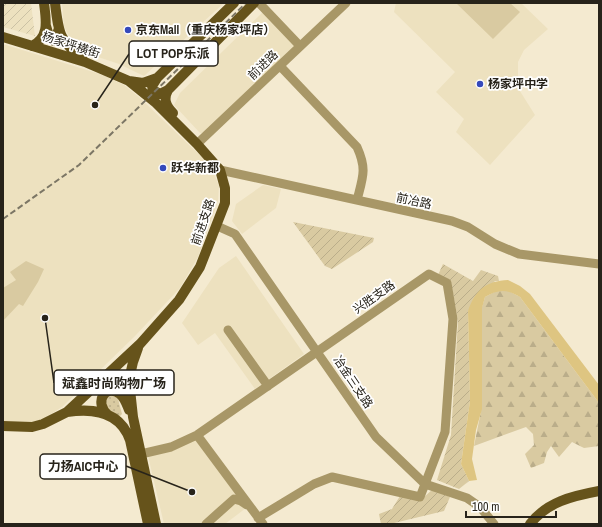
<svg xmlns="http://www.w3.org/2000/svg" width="602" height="527" font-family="'Archivo Narrow','Noto Sans SC',sans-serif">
  <defs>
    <pattern id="industrial-furrows" width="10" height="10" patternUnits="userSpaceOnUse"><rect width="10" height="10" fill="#ede1bf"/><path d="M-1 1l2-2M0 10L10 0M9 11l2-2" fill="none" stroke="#cbc1a4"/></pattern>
    <pattern id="grass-dots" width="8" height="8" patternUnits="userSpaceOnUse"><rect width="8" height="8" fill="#d9caa1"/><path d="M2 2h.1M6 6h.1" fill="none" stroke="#baad8a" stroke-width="1.8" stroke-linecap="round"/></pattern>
    <pattern id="forest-firs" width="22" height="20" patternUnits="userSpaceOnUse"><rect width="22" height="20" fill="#d9caa1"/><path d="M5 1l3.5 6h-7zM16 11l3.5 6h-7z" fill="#baad8a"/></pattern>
    <pattern id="garden-furrows" width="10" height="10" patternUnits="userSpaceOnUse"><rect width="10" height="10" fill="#d9caa1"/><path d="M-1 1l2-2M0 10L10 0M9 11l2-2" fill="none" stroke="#baad8a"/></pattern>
  </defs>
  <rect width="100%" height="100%" fill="#f4ead0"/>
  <path fill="#ede1bf" d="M62 3H224L144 76 119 64 80 51 74 47 64 26Z
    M396 3H521L548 29 524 50 518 62V88L535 115 490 165 456 132 464 119 436 92 455 72 394 12Z
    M263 12 297 47 205 134 200 133 174 105 180 93Z
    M3 44 103 75 124 85 139 97 211 166 219 186 218 201 198 257 180 288 135 336 62 407 42 420 32 422H3Z
    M263 185 281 189 276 208 242 234 232 221 236 204Z
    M236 256 304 354 255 389 215 333 198 345 182 323 219 268Z
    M195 439 246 508 225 524H164L148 456Z"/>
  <path fill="url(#industrial-furrows)" d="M3 3H31L35 36 3 27Z"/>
  <path fill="url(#grass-dots)" d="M114 395 118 399 122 414 119 417 106 409 104 398Z"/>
  <path fill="url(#forest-firs)" d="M496 291H509L520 297 599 403V446L584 448 572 442 559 457 551 446 547 452 544 463 531 468 525 454 534 445 533 434 526 427 474 446 481 411 482 307 485 297Z"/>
  <path fill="#d9caa1" d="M456 3H510L520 12 493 39Z
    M26 261 44 269 38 282 23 306 19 304 3 321V288L16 280 10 272Z"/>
  <path fill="url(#garden-furrows)" d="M293 222 374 238 373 242 332 269 325 266Z
    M443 264 473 281 481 270 498 276 499 281H495L468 311 470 401 461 464 469 481 459 489 437 480 451 435 458 321 451 282 438 275Z
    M433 489 450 497 444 511 390 524H381L379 514 392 509 400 496 423 498Z"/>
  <path fill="#dec581" d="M508 280 520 286 530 294 599 385V403L520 297C507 289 498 289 485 297L482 308V409L476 430 472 459 477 480 469 481 461 464 470 401 468 311C475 290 486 281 508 280Z"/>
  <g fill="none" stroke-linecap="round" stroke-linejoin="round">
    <path stroke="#a89767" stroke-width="9" d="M259 3 300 46
      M280 66 357 147C367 169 363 177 357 200
      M197 144 346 3
      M220 170 452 221 468 227 495 244 519 254 599 264
      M217 226 235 234 376 437 425 484 467 498 480 507 494 524
      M228 330 268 386
      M197 435 263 524
      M141 454 171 447 197 435 429 274 447 283 453 319 445 432 420 497 332 477 314 484 258 518
      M206 524 234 499 241 501 247 505"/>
    <path stroke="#66531b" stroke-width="10" d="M55 3C59 36 59 38 84 61
      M46 26 49 36 54 41 57 40 58 31
      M3 37 85 62 129 81 155 102 197 144 220 170 225 188V203L200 267 179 300 140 344 67 412 43 424 32 427 3 426
      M32 46C50 37 46 20 44 3
      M157 78 152 86 153 90 160 94 168 90
      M129 81 143 83 157 78 234 3
      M173 113C166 106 163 99 168 90L254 3
      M138 348 133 362 129 380 133 417 156 524
      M67 412C93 408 120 411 130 440L148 524
      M108 415C93 402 106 383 120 394 125 398 127 405 129 410
      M530 524C547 502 572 496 599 491"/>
    <path stroke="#7c7665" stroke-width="2" stroke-dasharray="6 3" stroke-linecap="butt" d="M3 219 79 165 246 3"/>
  </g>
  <g fill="#3549bb" stroke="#fff" stroke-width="1.5">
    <circle cx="128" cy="30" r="4"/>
    <circle cx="480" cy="84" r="4"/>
    <circle cx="163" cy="168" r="4"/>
  </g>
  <g text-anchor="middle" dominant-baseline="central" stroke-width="3.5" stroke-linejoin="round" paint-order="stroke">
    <g font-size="12" font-weight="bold" fill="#27231a" stroke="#fff" text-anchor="start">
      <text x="136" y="30">京东Mall（重庆杨家坪店）</text>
      <text x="488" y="84">杨家坪中学</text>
      <text x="171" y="168">跃华新都</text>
    </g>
    <g font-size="12" fill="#27231a" stroke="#fff">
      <text transform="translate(71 45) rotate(18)">杨家坪横街</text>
      <text transform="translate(263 65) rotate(-44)">前进路</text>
      <text transform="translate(414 201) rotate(12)">前冶路</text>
      <text transform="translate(203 222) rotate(-71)">前进支路</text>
      <text transform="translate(374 297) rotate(-35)">兴胜支路</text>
      <text transform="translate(353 382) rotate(56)">冶金三支路</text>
    </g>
  </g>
  <path fill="none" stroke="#27231a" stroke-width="1.5" d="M95 105L129 54M45 318L54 383M192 492L126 466"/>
  <g fill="#27231a" stroke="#fff" stroke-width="1.5">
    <circle cx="95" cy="105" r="4"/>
    <circle cx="45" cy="318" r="4"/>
    <circle cx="192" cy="492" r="4"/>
  </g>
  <g fill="#fff" stroke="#27231a" stroke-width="1.5">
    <rect x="129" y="41" width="89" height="25" rx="4"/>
    <rect x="54" y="370" width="120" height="25" rx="4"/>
    <rect x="40" y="454" width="86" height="25" rx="4"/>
  </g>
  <g font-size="13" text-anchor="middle" font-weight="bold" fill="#27231a">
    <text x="173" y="58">LOT POP乐派</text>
    <text x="114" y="388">斌鑫时尚购物广场</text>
    <text x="83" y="471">力扬AIC中心</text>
  </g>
  <rect width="602" height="527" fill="none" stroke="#27231a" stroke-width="8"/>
  <path d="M466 511v6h90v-6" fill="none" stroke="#27231a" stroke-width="2"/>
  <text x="472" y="511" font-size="12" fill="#27231a" stroke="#ffffff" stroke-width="3" paint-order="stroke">100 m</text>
</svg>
